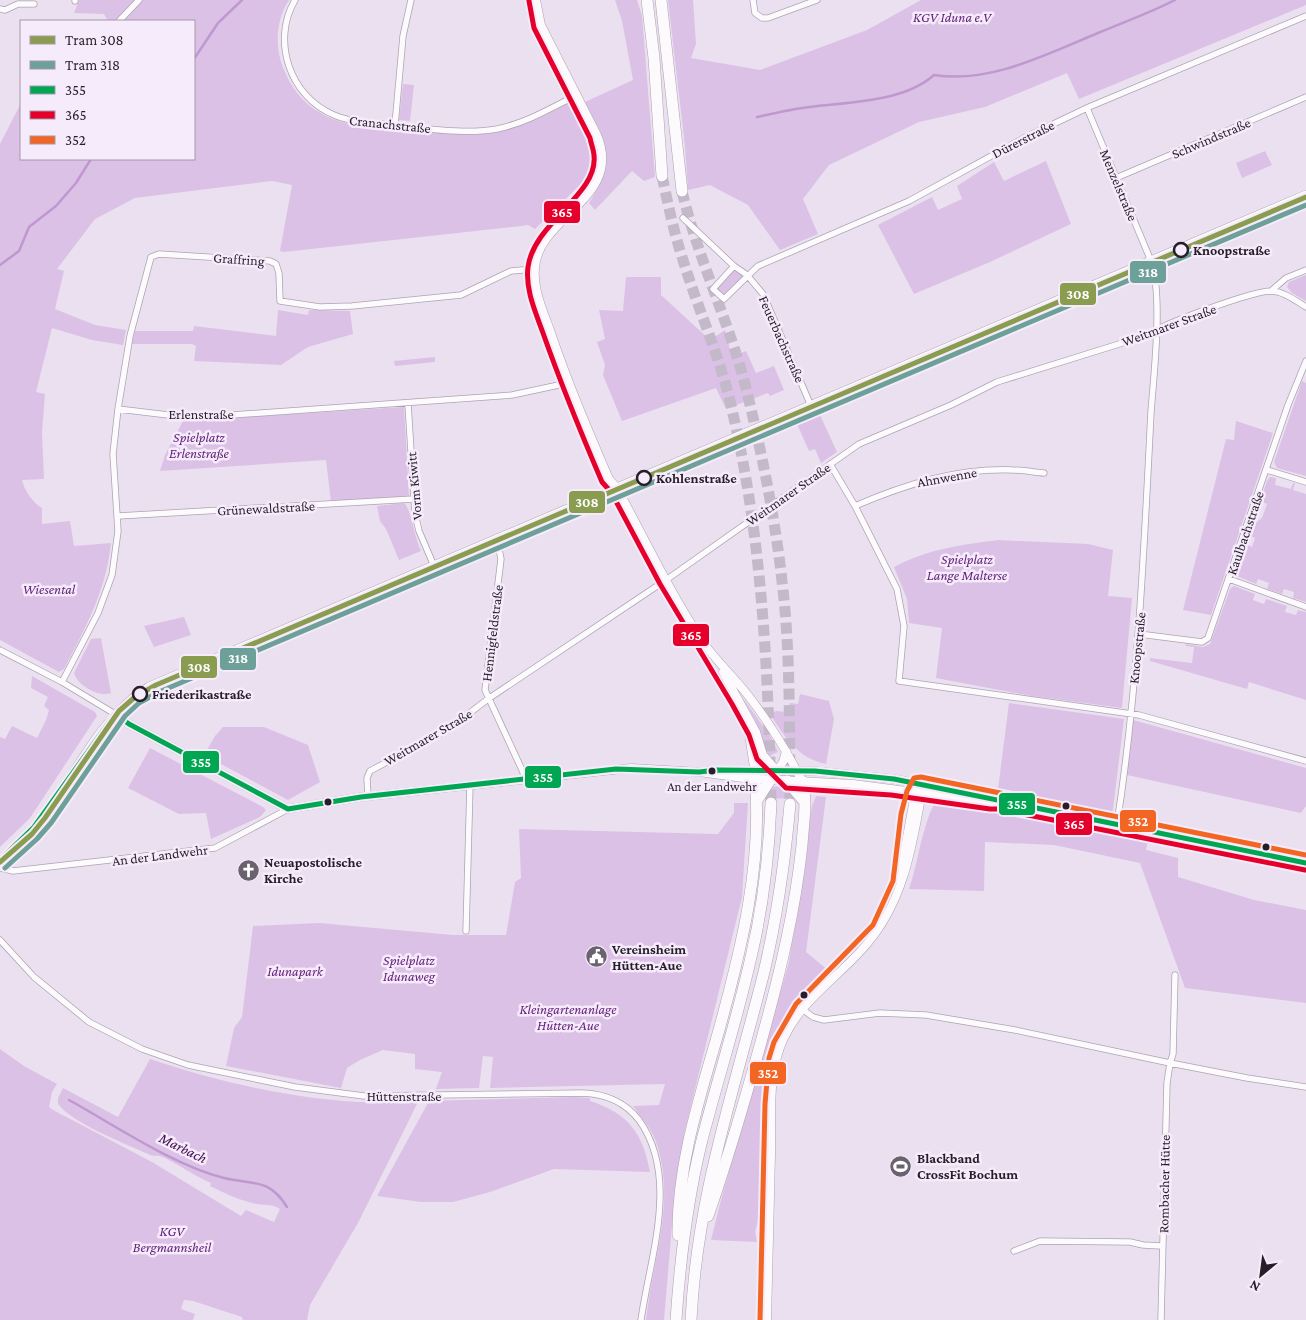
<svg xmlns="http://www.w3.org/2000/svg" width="1306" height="1320" font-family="'Crimson Pro',serif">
  <rect width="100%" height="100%" fill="#ebe0f0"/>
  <path fill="#dbc1e6" d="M79 0H289C276 20 275 44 282 65 307 132 366 127 426 131 446 133 478 137 498 132 524 126 548 115 571 101 581 126 600 154 584 181L535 229 528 225 521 226 284 252 280 251 292 185 272 181 135 198 95 219 57 269 64 271 55 309 95 325 126 330 123 345 92 340 52 328 36 392 45 394 42 432 44 479 22 480C24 490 33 503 42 508V524L70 521 74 546 111 543C106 591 86 627 64 669L59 672 0 640V144L21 103V159H194V21H108L104 14 74 13Z
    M615 0H637L642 16 655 177 644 181 632 171 595 210 589 203C616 159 608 146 585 102L633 80 622 21Z
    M668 0H693L696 44 691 58 760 70 867 30 921 0H1306V5L1079 99 1067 73 985 107 919 122 829 165 803 199 818 234 780 250 748 205 710 185 688 190 685 146Z
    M403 84 414 85 410 121 399 120Z
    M1265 151 1272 165 1242 178 1236 163Z
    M1046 161 1071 224 990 262 914 294 878 225 932 197 938 210 962 199 957 186 994 162 1004 181Z
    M734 266 747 275 724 299 713 289Z
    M1306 275V301L1292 293 1287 287 1289 282Z
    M626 277H661V295L710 340 725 330 730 350 738 347 741 353 746 351 756 373 774 366 784 390 770 396 768 393 726 409 716 388 622 421 603 375 605 365 597 342 605 339 599 310 623 311Z
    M278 310 308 315 309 310 350 311 353 334 308 347 281 365 194 361 196 346 192 344H132L135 331H193L194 326 276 336Z
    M435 357V362L395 366 394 361Z
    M1302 381 1306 383V476L1277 468 1274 462Z
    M404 407 409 496 331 502 326 460 160 471 165 455 183 421Z
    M820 415 837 452 821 463 815 449 809 451 797 424Z
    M1236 421 1273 433 1211 615 1183 610 1226 439 1234 440Z
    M1270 477 1276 478 1275 485 1291 489 1293 483H1295L1293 490 1306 494V602L1293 598 1294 592 1284 589 1282 594 1267 589 1269 583 1258 579 1256 584 1237 576V570L1245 544 1252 547 1255 538 1248 535 1252 526 1262 518 1267 504 1260 501 1267 481Z
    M404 503C411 508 415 540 421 551L399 560 386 529 380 521 377 506Z
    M998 540 1088 544 1113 550 1108 596 1132 598 1122 708 1032 696 936 678 942 628 909 623 907 599 894 567C928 549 960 545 998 540Z
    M1234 586 1255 594 1253 600 1264 604 1266 599 1287 606 1285 612 1296 615 1298 610 1306 612V700L1249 682 1247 689 1150 661V658L1192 663 1194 647 1186 646V644L1203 647 1210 644 1230 589Z
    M184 617 191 635 154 647 144 626Z
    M101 638 111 693C99 698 77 685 74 673L91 639Z
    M32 676 95 712 97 716 30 818 0 847V737L5 739 12 726 37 738 46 720 49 710 44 706 48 697 31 688Z
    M800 694 829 701 834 719 826 764C797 758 785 737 770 714L776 711 788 712 790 703 798 704Z
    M742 697 771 737 778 752 767 757 755 720Z
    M1009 703 1124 719 1112 817 1109 819 997 797Z
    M1133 720 1306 768V806L1301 813 1127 775Z
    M223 727H264L308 745 320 782 288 800 204 755 215 736Z
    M150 748 263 807 266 810 260 817 211 839 206 813 179 814 128 788Z
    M780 786 786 787 797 799 763 798 771 787Z
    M816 796 826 797 806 952 829 971 788 1016 775 1040 764 1085 761 1132 760 1212 755 1232 757 1242 711 1240 722 1196 789 962 812 806Z
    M951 801 959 806 1148 840 1146 850 1178 858V877L1254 900 1306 910V1003L1185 988 1140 863 1054 845 985 842 984 891 909 889C919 860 921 829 935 802Z
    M734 803H748L742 897 685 1130 673 1214 664 1320H646C652 1263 676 1202 657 1145 653 1130 642 1119 633 1106L659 1105 665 1084 490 1088 493 1057 483 1056 479 1088 436 1089 442 1072 415 1069V1054L383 1050 360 1060 347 1068 341 1088 226 1066 234 1028 242 1017 253 926 319 923 453 935H506L515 882 521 878 519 829 718 834 734 813Z
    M0 1049 24 1066 57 1084 52 1092 49 1107 53 1110 152 1162 241 1216 246 1210 274 1222 280 1209C271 1203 262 1206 252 1203 237 1199 224 1193 210 1186L211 1183C194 1176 180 1165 163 1157 159 1155 153 1157 148 1154 126 1144 72 1123 58 1104V1098L63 1088 118 1117 150 1059C216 1081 288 1098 357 1102 377 1103 398 1102 418 1102L359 1221 310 1305 307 1320H243L242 1317 193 1301 184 1300 181 1309 195 1314 193 1320H0Z
    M573 1097 590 1098V1101C628 1113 643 1133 650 1172L554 1169 490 1192 453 1202H421L377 1196 429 1101Z"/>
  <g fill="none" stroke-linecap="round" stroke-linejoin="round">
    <path stroke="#c098d0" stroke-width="2.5" d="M194 59 218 23 242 0
      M757 117C775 113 792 109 810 107 849 102 904 102 934 75 990 84 1047 54 1098 33 1124 22 1150 13 1175 0
      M0 265 19 251 29 227 56 206 76 183 91 159
      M69 1100C116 1126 173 1165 224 1178 254 1185 269 1178 287 1207"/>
    <path stroke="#c3b9c8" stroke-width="11" stroke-dasharray="11 5.5" stroke-linecap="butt" d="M662 176C668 204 674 233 683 260 697 306 717 350 729 397 762 531 768 666 771 803
      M682 191C698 260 730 323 747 392 762 454 775 518 782 581 791 655 789 730 790 804"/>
    <defs>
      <path id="minor" d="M295 0C271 41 290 97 334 115 353 123 374 123 394 125 427 128 463 135 497 129 526 123 551 108 577 95
        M753 0 755 13 762 18H768L817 0
        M75 1V0
        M0 9 5 10 18 4H34
        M119 21 139 0
        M1087 108 1151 261C1163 296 1154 373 1151 412 1144 550 1138 688 1117 824
        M395 125 403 36 411 0
        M1116 178 1306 97
        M683 218 734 266 747 275 763 294 811 406
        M734 266 713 289 724 299 758 266 909 201 1024 138 1089 107 1306 16
        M1271 291 1286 278 1306 270
        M408 404 415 514 419 531 434 566
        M118 409 130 336 151 257 159 254 270 261 276 264 279 273 280 301 320 307 352 306 461 295 511 271 534 269
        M830 464 855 506 897 589 904 626 899 681 1139 715 1306 761
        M1267 470 1306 482
        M855 506C906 484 957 468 1013 470 1023 470 1033 472 1044 473
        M118 516 414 499
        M497 539 501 559 485 690 523 772 524 779
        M1229 579 1306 607
        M1139 634 1202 642 1208 638 1288 405 1306 361
        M0 650 62 682 115 714
        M62 682 98 613 112 575 118 531 113 454 118 409 185 417 218 416 512 395 568 383
        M368 796 367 778 370 771 450 728 488 699 666 580 859 444 951 405 997 382 1148 335C1162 324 1253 291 1271 291 1283 291 1296 301 1306 307
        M0 868 13 871 215 848 288 809
        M466 931 470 785
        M0 940 34 977 89 1022 142 1049 188 1065 295 1087 364 1096 583 1093C606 1094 625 1102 639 1120 680 1177 650 1257 641 1320
        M1175 975 1173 1054 1170 1063 1247 1078 1306 1087
        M802 1009 813 1017 824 1020 880 1013 926 1015 1015 1030 1170 1063 1167 1083 1161 1320
        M1014 1251 1040 1241 1130 1242 1143 1245 1162 1246"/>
      <path id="tertiary" d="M536 0 541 25 597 135C624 199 538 216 535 268 533 289 543 311 550 330 567 381 588 430 609 479L617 488C645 539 670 593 703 642 716 661 733 676 747 694 768 721 787 751 802 781
        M723 672 756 732 763 755 778 772
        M115 714 129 724 288 809 361 797 631 768 699 772 743 778 853 784 991 802 998 801
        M747 721 755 774
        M708 771H815L894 779 984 796
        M776 772 783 762 786 751
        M995 799 1306 863
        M901 881 900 875 916 788
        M767 1320C768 1265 770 1209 771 1154 772 1116 767 1073 784 1038 802 999 839 977 866 945 904 901 912 847 922 792L920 788"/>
      <path id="secondary" d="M0 860C11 851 22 842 32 832 73 785 94 721 149 687L1306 195"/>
      <path id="motorway" d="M647 0 654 58 662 176
        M661 0 682 191
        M787 781 804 801
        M757 800 770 780
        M708 1216C728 1158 745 1100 761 1042 779 977 795 912 802 845 803 825 808 801 802 781
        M678 1235C677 1166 700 1096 719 1030 741 950 763 863 755 779
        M676 1320C680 1261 687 1202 701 1144 717 1081 737 1020 751 957 763 907 769 855 771 803
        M691 1320C697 1196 734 1091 764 972 777 917 785 860 790 804"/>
    </defs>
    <use href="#minor" stroke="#aca4af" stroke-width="7"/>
    <use href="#tertiary" stroke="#aca4af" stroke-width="9"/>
    <use href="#secondary" stroke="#aca4af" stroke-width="10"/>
    <use href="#motorway" stroke="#aca4af" stroke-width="12"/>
    <use href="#minor" stroke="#fcfafd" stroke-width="5.5"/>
    <use href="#tertiary" stroke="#fcfafd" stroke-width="8"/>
    <use href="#secondary" stroke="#fcfafd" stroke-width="9"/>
    <use href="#motorway" stroke="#fcfafd" stroke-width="11"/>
    <defs>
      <path id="bus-1" d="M115 714 129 724 288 809
        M288 809 361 797 616 769 699 772 717 770 815 771 894 779 1306 863
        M0 860 34 827 115 714"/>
      <path id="bus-2" d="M529 1 534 28 590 138C591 144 594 150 594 156 598 195 534 222 528 267 525 290 536 313 543 333 561 384 581 433 602 482L611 492 660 584 732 704 749 735 757 759 786 788 891 795 990 809H998L1305 870"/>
      <path id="bus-3" d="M760 1320 765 1104 769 1058 774 1042 796 1004 873 925 893 881 901 814 907 791 914 778 921 777 1306 855"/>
    </defs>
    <use href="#bus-1" stroke="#f6ebfb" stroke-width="9"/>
    <use href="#bus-2" stroke="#f6ebfb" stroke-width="9"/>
    <use href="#bus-3" stroke="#f6ebfb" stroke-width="9"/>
    <use href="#bus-1" stroke="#00a651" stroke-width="5"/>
    <use href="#bus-2" stroke="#e4002b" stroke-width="5"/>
    <use href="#bus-3" stroke="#f26522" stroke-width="5"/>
    <defs>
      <path id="tram-1" d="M0 862 32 834 45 818 119 711 135 697 156 685 1306 197"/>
      <path id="tram-2" d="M5 868 37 839 51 823 125 716 139 703 159 692 1306 205"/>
    </defs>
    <use href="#tram-1" stroke="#f6ebfb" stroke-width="9"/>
    <use href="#tram-2" stroke="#f6ebfb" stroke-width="9"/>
    <use href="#tram-1" stroke="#8a9c4f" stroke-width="5"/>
    <use href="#tram-2" stroke="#6ea09a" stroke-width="5"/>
  </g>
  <defs>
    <symbol id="church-disc" viewBox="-11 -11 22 22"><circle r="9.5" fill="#6a626e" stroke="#f6ebfb"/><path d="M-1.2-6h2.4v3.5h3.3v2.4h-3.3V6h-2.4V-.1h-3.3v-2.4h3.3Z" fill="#fff"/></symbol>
    <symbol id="civic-disc" viewBox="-11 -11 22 22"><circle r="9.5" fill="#6a626e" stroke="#f6ebfb"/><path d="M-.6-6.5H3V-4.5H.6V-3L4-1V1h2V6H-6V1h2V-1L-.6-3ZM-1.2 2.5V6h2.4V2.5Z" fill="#fff"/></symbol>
    <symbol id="stadium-disc" viewBox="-11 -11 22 22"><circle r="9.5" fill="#6a626e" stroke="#f6ebfb"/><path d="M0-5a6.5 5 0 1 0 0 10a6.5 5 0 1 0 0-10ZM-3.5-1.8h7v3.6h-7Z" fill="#fff"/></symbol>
  </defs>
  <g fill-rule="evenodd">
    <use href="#church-disc" x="236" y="858" width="25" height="25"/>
    <use href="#civic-disc" x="584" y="944" width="25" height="25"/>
    <use href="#stadium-disc" x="888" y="1154" width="25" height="25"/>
  </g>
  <g fill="#f6ebfb" stroke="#251e28" stroke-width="2.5">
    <circle cx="1181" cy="250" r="7"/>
    <circle cx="644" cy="478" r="7"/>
    <circle cx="140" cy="694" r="7"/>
  </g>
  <g fill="#251e28" stroke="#f6ebfb" stroke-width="2">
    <circle cx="712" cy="771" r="4.5"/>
    <circle cx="328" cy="802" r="4.5"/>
    <circle cx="1066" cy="806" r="4.5"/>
    <circle cx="1266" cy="847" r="4.5"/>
    <circle cx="804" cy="995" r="4.5"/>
  </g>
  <g text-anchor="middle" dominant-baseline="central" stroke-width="5" stroke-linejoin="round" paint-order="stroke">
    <g font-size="13" fill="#251e28" stroke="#f6ebfb">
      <text x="712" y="786">An der Landwehr</text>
    </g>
    <g font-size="14" font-style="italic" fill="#64227b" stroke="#f6ebfb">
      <text x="952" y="17">KGV Iduna e.V</text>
      <text x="199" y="437">Spielplatz<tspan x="199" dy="16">Erlenstraße</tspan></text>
      <text x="967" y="559">Spielplatz<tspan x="967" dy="16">Lange Malterse</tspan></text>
      <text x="49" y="589">Wiesental</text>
      <text x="409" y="960">Spielplatz<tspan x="409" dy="16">Idunaweg</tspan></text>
      <text x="295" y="971">Idunapark</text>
      <text x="568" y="1009">Kleingartenanlage<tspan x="568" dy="16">Hütten-Aue</tspan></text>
      <text x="172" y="1231">KGV<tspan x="172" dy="16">Bergmannsheil</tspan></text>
    </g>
    <g font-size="14" fill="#251e28" stroke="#f6ebfb">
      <text transform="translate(390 124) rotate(6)">Cranachstraße</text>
      <text transform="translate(1211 138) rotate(-23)">Schwindstraße</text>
      <text transform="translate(1023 139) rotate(-27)">Dürerstraße</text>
      <text transform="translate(1119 185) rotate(67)">Menzelstraße</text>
      <text transform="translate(239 259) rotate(4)">Graffring</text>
      <text transform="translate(1169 325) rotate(-20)">Weitmarer Straße</text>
      <text transform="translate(782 339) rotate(66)">Feuerbachstraße</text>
      <text x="201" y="414">Erlenstraße</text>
      <text transform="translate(947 477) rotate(-10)">Ahnwenne</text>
      <text transform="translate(414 486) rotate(-95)">Vorm Kiwitt</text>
      <text transform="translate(788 494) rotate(-35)">Weitmarer Straße</text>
      <text transform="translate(266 508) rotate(-3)">Grünewaldstraße</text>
      <text transform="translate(1245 533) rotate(-71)">Kaulbachstraße</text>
      <text transform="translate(492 633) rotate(-83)">Hennigfeldstraße</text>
      <text transform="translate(1137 648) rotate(-84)">Knoopstraße</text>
      <text transform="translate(428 737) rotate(-30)">Weitmarer Straße</text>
      <text transform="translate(160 855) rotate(-7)">An der Landwehr</text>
      <text x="404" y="1096">Hüttenstraße</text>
      <text transform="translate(1164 1184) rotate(-89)">Rombacher Hütte</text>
    </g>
    <g font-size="14" font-weight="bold" fill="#251e28" stroke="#f6ebfb" text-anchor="start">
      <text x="1193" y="250">Knoopstraße</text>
      <text x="656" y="478">Kohlenstraße</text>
      <text x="152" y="694">Friederikastraße</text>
    </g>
    <g font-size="14" font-weight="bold" fill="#251e28" stroke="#f6ebfb" text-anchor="start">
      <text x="264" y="862">Neuapostolische<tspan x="264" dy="16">Kirche</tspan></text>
      <text x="612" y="949">Vereinsheim<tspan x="612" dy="16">Hütten-Aue</tspan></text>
      <text x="917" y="1158">Blackband<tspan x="917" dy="16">CrossFit Bochum</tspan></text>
    </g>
    <g font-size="15" font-style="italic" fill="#400c51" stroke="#f6ebfb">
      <text transform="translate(183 1148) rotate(26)">Marbach</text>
    </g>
  </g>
  <g stroke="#f6ebfb" stroke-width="2">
    <rect x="543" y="200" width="38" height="24" rx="5" fill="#e4002b"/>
    <rect x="1129" y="260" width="38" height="24" rx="5" fill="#6ea09a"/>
    <rect x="1059" y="282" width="38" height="24" rx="5" fill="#8a9c4f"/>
    <rect x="568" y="490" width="38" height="24" rx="5" fill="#8a9c4f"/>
    <rect x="672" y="623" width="38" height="24" rx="5" fill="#e4002b"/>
    <rect x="219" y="647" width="38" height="24" rx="5" fill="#6ea09a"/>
    <rect x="180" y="655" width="38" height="24" rx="5" fill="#8a9c4f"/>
    <rect x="182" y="750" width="38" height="24" rx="5" fill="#00a651"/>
    <rect x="524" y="765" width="38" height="24" rx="5" fill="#00a651"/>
    <rect x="998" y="792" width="38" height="24" rx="5" fill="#00a651"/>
    <rect x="1119" y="809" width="38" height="24" rx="5" fill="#f26522"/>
    <rect x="1055" y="812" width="38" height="24" rx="5" fill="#e4002b"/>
    <rect x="749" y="1061" width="38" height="24" rx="5" fill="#f26522"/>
  </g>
  <g font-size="14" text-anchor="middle" font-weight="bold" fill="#fff">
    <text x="562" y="217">365</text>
    <text x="1148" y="277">318</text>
    <text x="1078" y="299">308</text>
    <text x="587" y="507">308</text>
    <text x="691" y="640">365</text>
    <text x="238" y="663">318</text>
    <text x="199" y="672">308</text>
    <text x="201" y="767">355</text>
    <text x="543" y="782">355</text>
    <text x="1017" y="809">355</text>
    <text x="1138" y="826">352</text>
    <text x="1074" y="829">365</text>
    <text x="768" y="1078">352</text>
  </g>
  <rect x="20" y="20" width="175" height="140" fill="#f6ebfb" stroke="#a299a7"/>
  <rect x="30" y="36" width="25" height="8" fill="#8a9c4f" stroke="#a299a7"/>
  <text x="65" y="45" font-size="15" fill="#251e28">Tram 308</text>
  <rect x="30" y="61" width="25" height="8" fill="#6ea09a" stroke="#a299a7"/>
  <text x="65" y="70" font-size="15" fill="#251e28">Tram 318</text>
  <rect x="30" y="86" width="25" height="8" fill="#00a651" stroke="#a299a7"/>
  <text x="65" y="95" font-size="15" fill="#251e28">355</text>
  <rect x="30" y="111" width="25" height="8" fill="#e4002b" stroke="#a299a7"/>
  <text x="65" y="120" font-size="15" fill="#251e28">365</text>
  <rect x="30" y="136" width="25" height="8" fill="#f26522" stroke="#a299a7"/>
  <text x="65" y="145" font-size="15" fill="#251e28">352</text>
  <g transform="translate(1261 1275) rotate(209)" stroke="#f6ebfb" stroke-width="4" paint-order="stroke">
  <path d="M0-4L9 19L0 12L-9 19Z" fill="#251e28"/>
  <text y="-8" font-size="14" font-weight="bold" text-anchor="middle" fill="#251e28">N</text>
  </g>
</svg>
